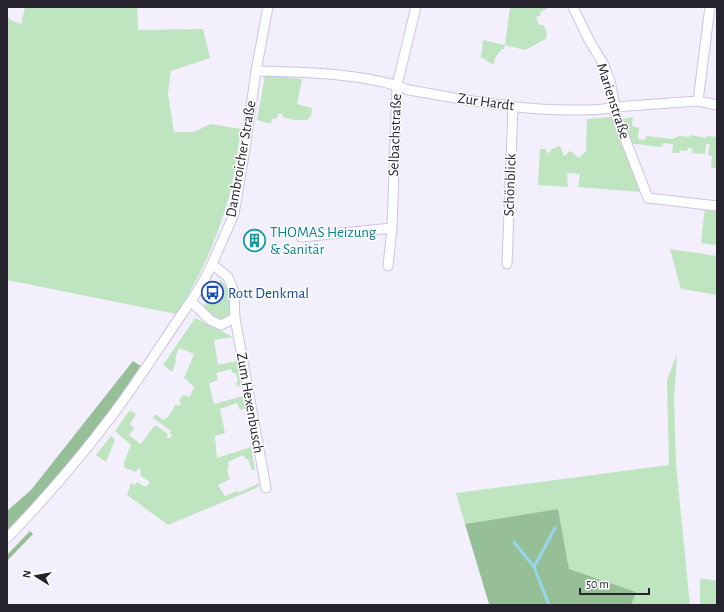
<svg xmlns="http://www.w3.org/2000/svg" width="724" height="612" font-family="'Alegreya Sans',sans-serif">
  <rect width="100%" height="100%" fill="#f3effc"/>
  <path fill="#bfe4c0" d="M25 7H119L124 8V7H137L138 30 203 29 210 58 171 71 168 94 174 132H194L210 124 241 129C238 149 235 169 231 189 221 229 200 280 176 314L7 280V17L9 18 10 20 21 24Z
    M510 7H550L540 12 541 15 536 17 539 25H543C547 29 547 34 546 39L525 50 505 45 504 49H502L495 58 494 64C489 64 486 59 481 58L483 40 505 45Z
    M265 75 302 79 297 104 312 108 311 116 307 120H294L283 117V115L279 113 277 118 272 119 271 124 257 120Z
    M612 117 642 192 578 187 580 174 568 173H567L568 187 538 185 540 149H546L547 154 552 149 560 146 564 156 570 151 579 158 586 151 587 119Z
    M633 117 632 126 639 128 638 139 645 140 646 136 672 139 680 136 690 137V135L706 138 707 136 717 137V169L711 167 712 156 708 155 710 144H706L705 154 692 153 693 149 688 148 687 151 680 150 679 153H672L673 144 663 143 662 147 627 143 618 120Z
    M705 206 717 208V245L701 243Z
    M670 249 717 256V295L681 289Z
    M221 280C227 286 233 303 230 312 230 314 228 316 227 318L221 320 210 315 204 306 216 286Z
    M195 318 233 337 214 340 218 365 237 361 241 385 237 387 236 383 238 382 236 373H233L231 369 216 373 218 380 209 383 214 404 243 396 246 408 240 410 237 403 220 409 225 433 215 436 217 458 251 447 255 470H252L248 459H246L243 455 228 462 229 465 227 471 230 479 218 485 225 496 237 491 238 493 259 483V487L168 525 127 495 131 483 135 485 137 482 146 487 150 482 141 476 140 468 137 469V472L127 469 124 467V462L131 445 115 431 130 410 136 414 130 424 134 428 129 435 141 444 155 425 168 434 167 437 170 439 172 435 170 433 171 431 153 418 155 414 163 420 168 417 176 404 178 406 180 405 181 403 179 401 183 395 190 397 194 387 187 380 184 378 194 354 179 348 175 359 176 360 173 371H171L163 365Z
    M677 354 674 399 676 464 690 605H604L636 592 569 570 558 509 465 524 456 493 669 465 667 380Z
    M111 436 115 440 106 462 96 455Z
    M700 578 717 581V605H700Z"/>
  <path fill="#96bf98" d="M133 361 141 366 101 425 7 534V511L31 490Z
    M558 509 569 569 636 592 631 605H491L489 604 465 524Z
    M30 531 33 534 7 561V555Z"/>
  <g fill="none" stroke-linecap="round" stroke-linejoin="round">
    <path stroke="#96d6ea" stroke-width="3" d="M514 542 534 567
      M549 605 534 567 555 528"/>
    <defs>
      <path id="minor" d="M573 7 589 40 604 65 610 81 614 101 615 113 648 198 717 206
        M256 71C301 72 367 73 409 90 462 99 515 110 569 110 585 110 599 111 614 107L698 101 717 105
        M698 101 710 7
        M301 237 392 228
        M507 264 513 107
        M388 266 392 228 397 85 416 7
        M191 301 210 320 221 325 235 318 234 292 228 277 212 264
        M235 318 266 488
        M7 538C45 499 81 457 114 413 141 377 165 338 191 301L202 284 212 264 234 214 245 149 256 71 268 7"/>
    </defs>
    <use href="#minor" stroke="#cec3e3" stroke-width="11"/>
    <use href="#minor" stroke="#fff" stroke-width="9"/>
  </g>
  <defs>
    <symbol id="building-ring" viewBox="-11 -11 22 22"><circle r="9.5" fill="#fff" stroke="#0f9aa8" stroke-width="1.5"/><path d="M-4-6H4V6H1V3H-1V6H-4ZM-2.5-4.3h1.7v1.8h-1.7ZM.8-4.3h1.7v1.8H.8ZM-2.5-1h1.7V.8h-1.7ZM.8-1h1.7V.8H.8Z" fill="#0f9aa8"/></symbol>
    <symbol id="bus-ring" viewBox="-11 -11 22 22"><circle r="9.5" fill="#fff" stroke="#1a4fb4" stroke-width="1.5"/><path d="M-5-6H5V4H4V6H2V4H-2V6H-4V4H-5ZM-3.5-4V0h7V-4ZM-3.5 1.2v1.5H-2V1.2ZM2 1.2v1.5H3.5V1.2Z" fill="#1a4fb4"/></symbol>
  </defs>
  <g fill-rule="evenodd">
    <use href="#building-ring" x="242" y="228" width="25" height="25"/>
    <use href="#bus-ring" x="200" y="280" width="25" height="25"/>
  </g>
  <g text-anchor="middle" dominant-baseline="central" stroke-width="3" stroke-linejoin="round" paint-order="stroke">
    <g font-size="15" fill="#26222e" stroke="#fff">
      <text transform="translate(613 101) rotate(72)">Marienstraße</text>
      <text transform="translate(486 102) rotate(8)">Zur Hardt</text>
      <text transform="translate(395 135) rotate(-88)">Selbachstraße</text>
      <text transform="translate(241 159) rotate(-80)">Dambroicher Straße</text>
      <text transform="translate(510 185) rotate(-88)">Schönblick</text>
      <text transform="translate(250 403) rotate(80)">Zum Hexenbusch</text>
    </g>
    <g font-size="15" fill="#0d838f" stroke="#fff" text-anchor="start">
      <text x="270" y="232">THOMAS Heizung<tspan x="270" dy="17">&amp; Sanitär</tspan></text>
    </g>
    <g font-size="15" fill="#164399" stroke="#fff" text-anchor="start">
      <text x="228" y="293">Rott Denkmal</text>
    </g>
  </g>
  <rect width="724" height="612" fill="none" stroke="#26222e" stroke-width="16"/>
  <g transform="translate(36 576) rotate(281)" stroke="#ffffff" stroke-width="3" paint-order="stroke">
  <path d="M0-3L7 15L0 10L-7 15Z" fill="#26222e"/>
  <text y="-6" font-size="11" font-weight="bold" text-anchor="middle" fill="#26222e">N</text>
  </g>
  <path d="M580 588v6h69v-6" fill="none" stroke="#26222e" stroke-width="2"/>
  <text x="586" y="588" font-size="12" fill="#26222e" stroke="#ffffff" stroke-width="3" paint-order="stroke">50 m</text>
</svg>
